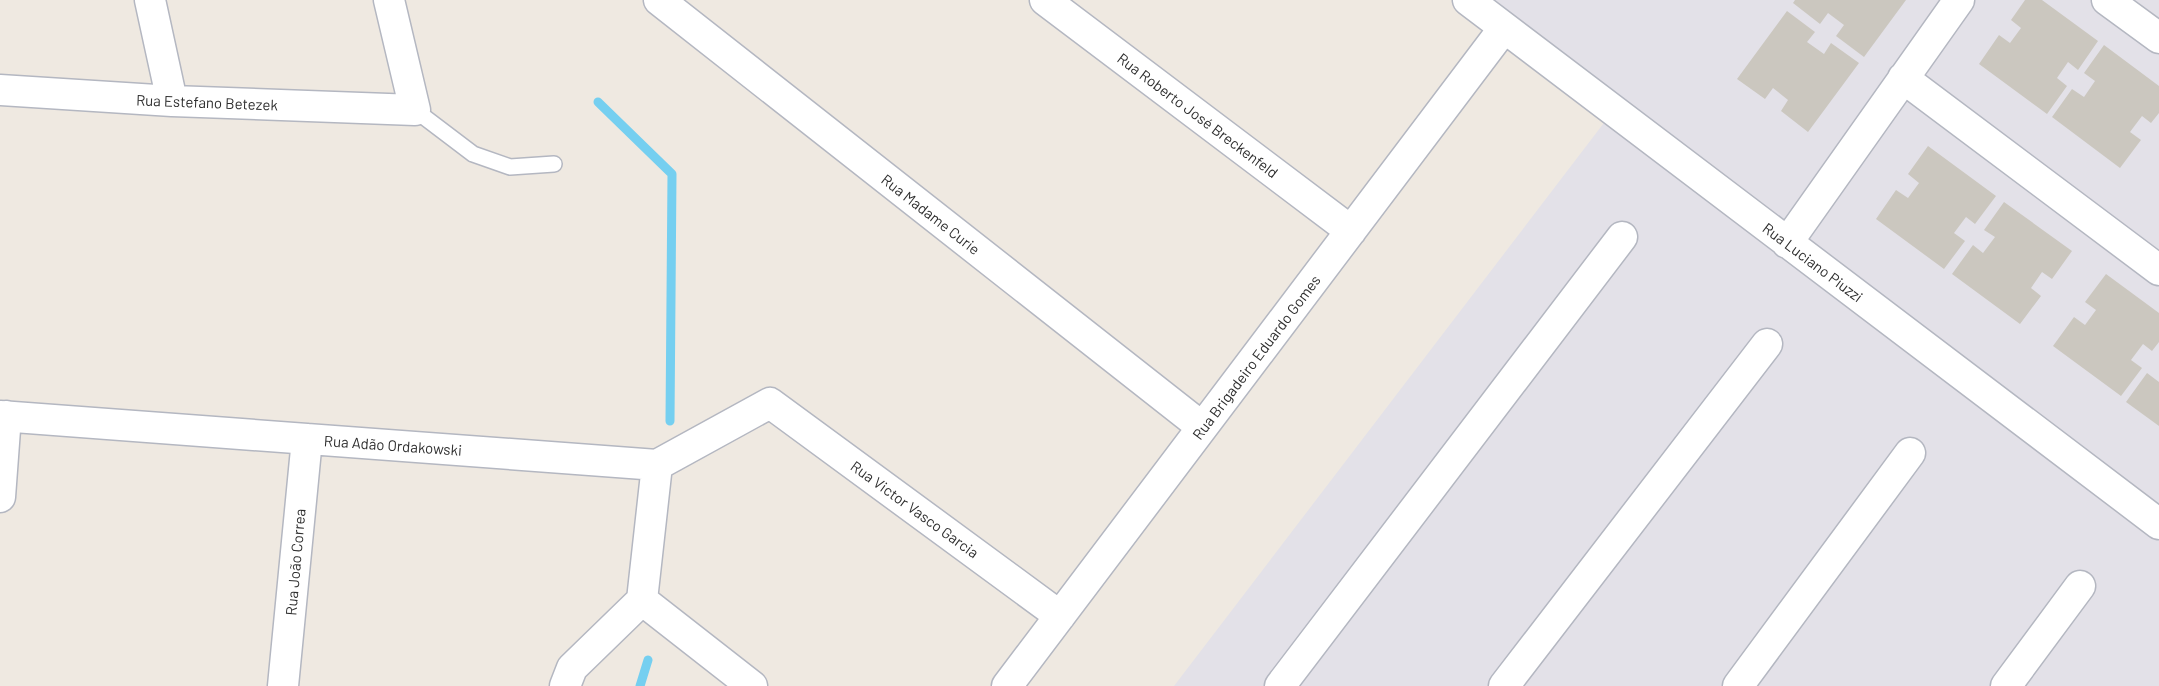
<svg xmlns="http://www.w3.org/2000/svg" width="2159" height="686" font-family="Barlow,sans-serif">
  <rect width="100%" height="100%" fill="#efe9e1"/>
  <path fill="#e3e1e8" d="M1468 0H2159V686H1174L1613 111Z"/>
  <g fill="none" stroke-linecap="round" stroke-linejoin="round">
    <path stroke="#75cff0" stroke-width="9" d="M598 102 672 174 670 421
      M640 686 648 660"/>
  </g>
  <path fill="#cbc7bf" d="M1795 0H1906L1864 57 1836 36 1844 25 1828 13 1820 24 1793 3Z
    M2025 0H2042L2098 41 2078 70 2068 62 2057 78 2067 86 2047 114 1979 64 1999 35 2010 43 2021 28 2011 20Z
    M1787 11 1815 32 1807 42 1824 54 1831 43 1859 63 1808 132 1781 111 1788 100 1773 88 1765 99 1737 79Z
    M2104 45 2159 86V113L2151 123 2142 116 2130 132 2141 140 2120 168 2052 117 2072 89 2084 97 2095 81 2084 73Z
    M1928 146 1996 196 1975 224 1966 217 1954 233 1965 241 1944 269 1876 219 1896 190 1908 198 1919 183 1908 174Z
    M2004 202 2072 251 2052 279 2042 272 2031 288 2041 296 2020 324 1952 274 1973 245 1983 253 1995 237 1984 230Z
    M2106 274 2159 313V342L2152 351 2143 344 2131 360 2142 368 2121 396 2053 346 2074 317 2085 325 2096 310 2085 302Z
    M2147 373 2159 382V426L2126 402Z"/>
  <g fill="none" stroke-linecap="round" stroke-linejoin="round">
    <defs>
      <path id="lane" d="M415 110 473 154 510 167 554 164"/>
      <path id="street" d="M150 0 172 101
        M659 0 1202 427
        M1045 0 1351 231
        M1468 0 2159 524
        M2107 0 2159 38
        M1903 78 2159 270
        M0 90 172 101 415 110 389 0
        M1787 243 1959 0
        M0 416 657 465 770 403 1060 616
        M657 465 642 600 752 686
        M0 497 6 416
        M283 686 307 439
        M565 686 572 668 642 600
        M1007 686 1504 28
        M1280 686 1622 237
        M1504 686 1767 344
        M1738 686 1910 453
        M2006 686 2080 586"/>
    </defs>
    <use href="#lane" stroke="#b4b7c1" stroke-width="18"/>
    <use href="#street" stroke="#b4b7c1" stroke-width="33"/>
    <use href="#lane" stroke="#fff" stroke-width="15"/>
    <use href="#street" stroke="#fff" stroke-width="30"/>
  </g>
  <g text-anchor="middle" dominant-baseline="central" stroke-width="4.5" stroke-linejoin="round" paint-order="stroke">
    <g font-size="15" fill="#2e2e2e" stroke="#fff">
      <text transform="translate(207 102) rotate(2)">Rua Estefano Betezek</text>
      <text transform="translate(1198 115) rotate(37)">Rua Roberto José Breckenfeld</text>
      <text transform="translate(931 214) rotate(38)">Rua Madame Curie</text>
      <text transform="translate(1813 262) rotate(37)">Rua Luciano Piuzzi</text>
      <text transform="translate(1256 357) rotate(-53)">Rua Brigadeiro Eduardo Gomes</text>
      <text transform="translate(393 445) rotate(4)">Rua Adão Ordakowski</text>
      <text transform="translate(915 509) rotate(36)">Rua Victor Vasco Garcia</text>
      <text transform="translate(295 562) rotate(-85)">Rua João Correa</text>
    </g>
  </g>
</svg>
